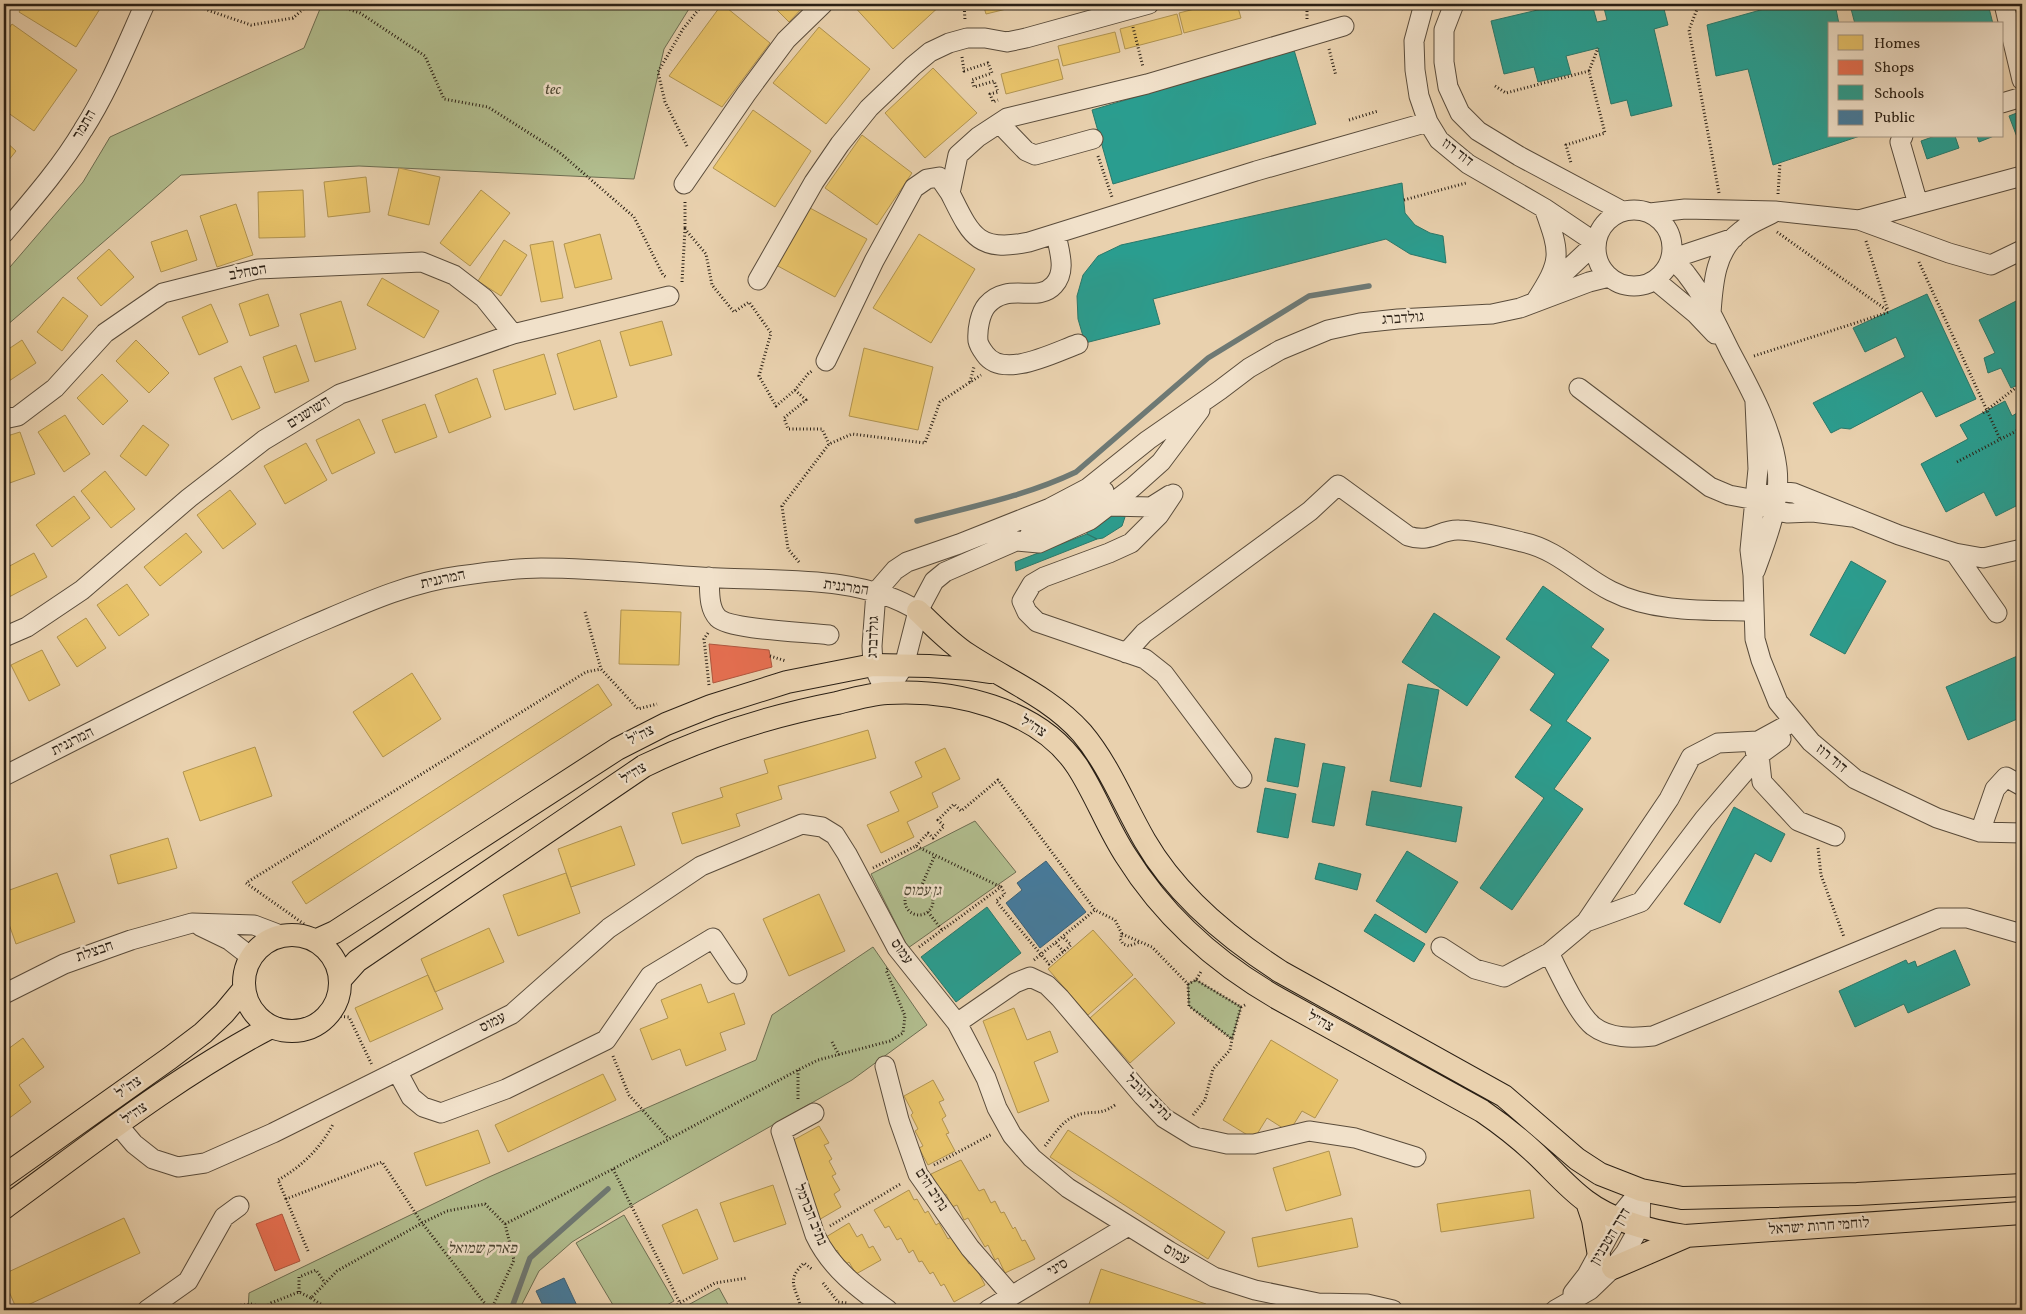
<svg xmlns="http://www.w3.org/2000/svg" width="2026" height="1314" font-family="Vollkorn,'Frank Ruhl Libre',serif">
  <rect width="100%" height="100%" fill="#e9d1ae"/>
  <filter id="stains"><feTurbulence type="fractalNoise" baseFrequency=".004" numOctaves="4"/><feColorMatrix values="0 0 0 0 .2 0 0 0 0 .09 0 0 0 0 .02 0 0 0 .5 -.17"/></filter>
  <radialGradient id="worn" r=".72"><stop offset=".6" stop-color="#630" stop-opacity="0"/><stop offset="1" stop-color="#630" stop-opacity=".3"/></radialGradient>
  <path fill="#b1bd8e" stroke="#6e6e52" d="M322 4H692L664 49 634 179 359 166 181 175 6 326 4 323V274L83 182 110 137 304 48Z
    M975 821 1016 872 908 948 871 874Z
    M873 947 927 1025 852 1080 639 1201 572 1242 539 1271 519 1310H248L249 1293 489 1177 756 1060 772 1015Z
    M1196 980 1241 1007 1232 1039 1189 1006 1188 984Z
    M624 1215 674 1301 658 1310H616L576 1243Z
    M719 1288 731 1310H679Z"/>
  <path fill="#e9c46a" stroke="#b09350" d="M24 4H103L76 47 19 12Z
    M722 4 770 43 722 107 669 76Z
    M771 4H806L789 22Z
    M852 4H942L893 49Z
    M983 4H1027L986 14Z
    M1214 4H1237L1241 18 1184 33 1179 13Z
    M1177 14 1182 34 1125 49 1120 29Z
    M12 24 77 70 34 131 4 110V35Z
    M819 27 870 69 826 124 773 83Z
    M1115 32 1120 52 1063 66 1058 46Z
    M1058 59 1063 79 1006 94 1001 74Z
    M933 68 977 113 925 158 885 113Z
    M753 110 811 151 775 207 713 168Z
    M862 135 912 173 877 225 825 188Z
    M4 140 16 151 4 166Z
    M399 168 440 177 429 225 388 215Z
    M366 177 370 212 328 217 324 182Z
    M303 190 305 237 259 238 258 192Z
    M481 190 510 213 470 266 440 243Z
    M236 204 253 255 217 267 200 216Z
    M810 208 867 239 835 297 776 265Z
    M187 230 197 260 161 272 151 242Z
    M600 234 612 279 575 288 564 244Z
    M919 234 975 269 931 343 873 308Z
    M504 240 527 255 501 296 478 281Z
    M553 241 563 298 541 302 530 245Z
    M109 249 134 277 101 306 77 278Z
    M382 278 439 311 424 338 367 305Z
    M268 294 279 326 250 336 239 304Z
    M63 297 88 316 62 351 37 332Z
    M341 301 356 349 315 362 300 314Z
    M211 304 228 342 199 355 182 317Z
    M662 321 672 355 630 366 620 332Z
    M22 340 36 363 6 383 4 379V352Z
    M136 340 169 373 149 393 116 361Z
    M600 340 617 397 574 410 557 354Z
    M296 345 309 381 275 393 263 357Z
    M864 348 933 367 918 430 849 416Z
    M544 354 556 394 505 410 493 370Z
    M241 366 260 408 232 420 214 378Z
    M102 374 128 401 103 425 77 398Z
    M477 378 491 417 449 433 435 395Z
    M425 404 437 437 395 453 382 420Z
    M65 415 90 454 64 472 38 432Z
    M359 419 375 453 332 474 316 440Z
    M143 425 169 445 146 476 120 456Z
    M20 432 35 474 4 485V437Z
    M306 443 327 480 285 504 264 466Z
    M105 471 135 509 111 528 81 491Z
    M230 490 256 524 223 549 197 515Z
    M74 496 90 518 52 547 36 525Z
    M186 533 202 552 160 586 144 567Z
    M34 553 47 577 9 597 4 587V569Z
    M127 584 149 615 119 636 97 605Z
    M621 610 681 612 679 665 619 664Z
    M86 618 106 648 77 667 57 637Z
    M42 650 60 685 29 701 11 665Z
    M412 673 441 719 383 757 353 712Z
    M598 684 612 705 306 904 292 882Z
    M868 730 876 758 778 786 782 799 736 814 740 826 682 844 672 813 723 797 720 788 768 773 764 760Z
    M255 747 272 796 200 821 183 772Z
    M945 748 960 779 932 793 938 807 907 822 914 837 881 853 867 825 899 811 890 792 922 777 915 762Z
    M621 826 635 865 571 887 558 849Z
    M168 838 177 868 118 884 110 855Z
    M57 873 75 922 16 944 4 910V892Z
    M566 873 580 913 518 936 503 895Z
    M819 894 845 951 789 976 763 919Z
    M489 928 504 962 435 992 421 959Z
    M1093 930 1133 975 1088 1015 1048 969Z
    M428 975 443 1009 370 1042 355 1008Z
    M1135 978 1175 1023 1130 1063 1090 1018Z
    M701 984 708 1003 734 993 745 1024 720 1033 726 1050 686 1066 680 1049 652 1060 640 1029 668 1018 661 1000Z
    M1014 1008 1027 1040 1050 1031 1058 1052 1034 1062 1049 1101 1018 1113 983 1021Z
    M23 1038 44 1067 19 1085 31 1102 4 1122V1052Z
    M1271 1040 1338 1080 1315 1118 1302 1111 1289 1132 1267 1118 1254 1139 1223 1120Z
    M603 1074 616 1100 508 1152 495 1125Z
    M933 1080 944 1100 939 1102 946 1116 942 1119 949 1133 946 1134 955 1151 928 1165 919 1148 923 1146 915 1131 918 1129 911 1115 913 1113 904 1096Z
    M819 1126 829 1143 824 1145 832 1159 829 1161 836 1174 832 1176 840 1190 834 1194 841 1207 817 1221 790 1142Z
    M478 1130 490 1163 426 1186 414 1153Z
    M1068 1130 1225 1232 1208 1259 1050 1157Z
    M1329 1151 1341 1195 1286 1211 1273 1168Z
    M961 1160 979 1191 984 1189 991 1203 995 1201 1001 1213 1004 1212 1013 1229 1015 1227 1022 1241 1025 1240 1035 1259 1005 1273 998 1258 995 1260 988 1245 985 1247 968 1218 964 1220 957 1205 952 1207 946 1194 942 1195 931 1174Z
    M773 1185 786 1224 734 1242 720 1203Z
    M909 1190 914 1200 917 1199 925 1213 928 1211 936 1225 939 1223 948 1239 951 1237 959 1250 961 1249 969 1264 973 1262 985 1285 954 1302 944 1284 941 1286 933 1272 930 1274 922 1261 919 1262 913 1250 909 1253 901 1238 897 1240 889 1226 885 1228 874 1210Z
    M1530 1190 1534 1218 1441 1232 1437 1204Z
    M697 1209 718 1259 683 1274 662 1225Z
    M124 1218 140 1253 17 1310 4 1280V1274Z
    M1352 1218 1358 1247 1258 1267 1252 1238Z
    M849 1223 857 1237 862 1234 869 1248 873 1246 881 1260 856 1274 849 1262 845 1265 837 1250 835 1252 826 1237Z
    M1101 1269 1206 1304 1204 1310H1087Z"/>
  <path fill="#e76f51" stroke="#af573f" d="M709 644 769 650 772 667 713 683Z
    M282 1214 300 1261 275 1271 256 1224Z"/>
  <path fill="#2a9d8f" stroke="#2a786a" d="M1563 4H1592L1597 22 1607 20 1603 4H1649L1650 8 1663 5 1668 25 1654 29 1672 106 1631 116 1627 100 1611 104 1598 48 1566 56 1571 74 1538 82 1534 67 1504 74 1491 21Z
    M1782 4H1835L1839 24H1830V136H1860L1773 165 1748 69 1716 76 1707 25Z
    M1855 4H1988L1993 24H1855L1850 5Z
    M1294 50 1316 124 1113 184 1092 110Z
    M2022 111V135L2017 137 2009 116Z
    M1935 136H1955L1959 148 1927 159 1921 141Z
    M1977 136H1994L1979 142Z
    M1402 183 1405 213 1415 225 1430 233 1443 236 1446 263 1410 254 1386 239 1153 299 1160 324 1085 343 1078 319 1077 296 1083 275 1098 256 1121 245Z
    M1927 294 1976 399 1936 417 1922 391 1850 429 1841 428 1831 433 1813 403 1905 357 1896 337 1865 352 1853 328Z
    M2022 298V383L2011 388 2001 368 1988 373 1984 358 1995 353 1979 320Z
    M2005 401 2012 416 2022 410V503L1996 516 1984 492 1946 512 1921 464 1968 439 1960 425Z
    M1119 510 1123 513 1125 517 1122 526 1103 538 1097 539 1087 534V528Z
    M1087 534 1097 539 1016 571 1015 562Z
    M1851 561 1886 581 1845 654 1810 635Z
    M1543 586 1604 629 1591 647 1609 660 1566 721 1591 738 1554 789 1583 809 1512 910 1480 888 1544 798 1515 777 1552 725 1530 710 1555 674 1506 639Z
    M1434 613 1500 657 1467 706 1402 662Z
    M2022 654V717L1968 740 1946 687Z
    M1408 684 1439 690 1421 787 1390 781Z
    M1275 738 1305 744 1298 787 1267 781Z
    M1323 763 1345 767 1334 826 1312 822Z
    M1265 788 1296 794 1288 838 1257 832Z
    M1372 791 1462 807 1456 842 1366 825Z
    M1734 807 1785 834 1771 862 1755 853 1720 923 1684 904Z
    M1407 851 1458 882 1426 933 1376 901Z
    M1319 863 1361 874 1357 890 1315 879Z
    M987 907 1021 953 956 1002 921 957Z
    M1375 914 1425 944 1414 962 1364 931Z
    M1955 950 1970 985 1908 1013 1904 1004 1855 1027 1839 991 1906 960 1908 964 1915 961 1917 967Z"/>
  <path fill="#457b9d" stroke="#3d6074" d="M1046 861 1086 912 1040 948 1006 903 1022 890 1017 883Z
    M564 1278 579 1310H545L536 1291Z"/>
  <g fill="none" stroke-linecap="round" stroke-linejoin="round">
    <path stroke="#6e7974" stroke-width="5.5" d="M917 521C970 507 1026 496 1076 472L1208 358 1309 296 1369 286
      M511 1310 530 1258 608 1189"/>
    <defs>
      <path id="minor" d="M1424 4 1414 41 1415 70 1419 96 1428 122 1439 140 1468 164 1544 208 1596 243
        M1454 4 1444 30V62L1448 87 1460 113 1478 131 1519 156 1622 211
        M2004 4 2022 80
        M2002 103 2022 97
        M1000 124 1026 151 1035 155 1093 139
        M1903 136 1900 142 1918 204
        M684 184 746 94 786 40 823 4
        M950 193C971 235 977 253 1029 242L1256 171 1428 122
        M1596 248a38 38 0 1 1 76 0a38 38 0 1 1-76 0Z
        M1650 213 1685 209 1775 211 1859 220 1949 253 1991 265 2022 250
        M1859 220 2022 176
        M4 233C32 200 61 167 83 130 108 91 126 46 145 4
        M1056 234C1059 251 1067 271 1054 285 1037 304 1008 281 987 305 980 313 977 330 978 341 979 346 982 350 985 354 1003 380 1055 352 1078 344
        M1671 259C1676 264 1683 269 1687 275 1705 298 1717 325 1730 351 1749 387 1772 427 1777 468 1781 504 1767 538 1755 571
        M1671 259 1734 238
        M758 280 814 182 840 144 869 108 913 66 930 52 949 43 967 38H985L1007 42 1026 38 1149 4
        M1655 280 1696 314 1715 334
        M1551 285 1596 243
        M1535 302C1562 260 1561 255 1544 208
        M1711 313C1713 284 1715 250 1741 231 1750 223 1764 218 1775 212
        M826 361 874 261 914 188 927 179 939 177 950 193 958 155 978 137 1007 118 1147 84 1344 26
        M1579 388 1710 487 1729 495 1756 500 1775 511 1788 513 1813 512 1852 517
        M1755 402 1758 469 1750 550 1753 575 1755 639 1761 660 1778 702 1811 742 1855 779 1937 818 1980 832 2022 833
        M4 419 18 416 55 388 105 333 163 293 258 269 422 262 454 275 484 298 513 334
        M1173 494 1159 515 1131 543 1109 553 1044 577 1032 584 1022 601 1027 612 1037 622 1145 659 1164 674 1242 778
        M1766 495 1777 491 1794 493 1899 535 1955 553 1983 558 2022 549
        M1110 506 1151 507 1170 495
        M1030 534 1079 508 1104 491
        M1955 553 1997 613
        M709 577C710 590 708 608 718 618 731 630 808 632 829 635
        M4 637 27 627 82 590 189 498 264 440 340 394 513 334 669 296
        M1126 653 1144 633 1310 511 1338 485 1408 536C1432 544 1439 529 1459 530 1475 530 1506 538 1522 542 1557 549 1581 576 1611 591 1654 613 1706 610 1753 611
        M886 693 873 665 872 646 876 592 895 570 907 562 959 544 1050 508 1088 488 1148 440 1220 390 1249 368 1280 350 1328 330 1360 323 1398 319 1492 314 1520 308 1589 282 1609 277
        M886 693 904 666 918 611 934 581 945 572 1016 541 1039 543 1090 520 1133 487 1161 462 1200 410
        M1755 751 1759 755 1762 782 1798 821 1835 836
        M4 776C103 726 202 674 304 629 354 608 405 583 459 576 486 572 515 568 541 568 601 568 660 575 720 578 784 581 863 576 918 611
        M1980 832 1995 789 2006 777 2022 786
        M1586 922 1641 902 1704 819 1759 755 1781 739
        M200 926 229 940 251 957
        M1441 947 1475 969 1504 977 1549 953 1586 922 1669 799 1691 757 1718 743 1758 741 1793 722
        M1549 953C1559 972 1577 1013 1593 1026 1610 1039 1633 1038 1653 1036L1939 918H1967L2022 934
        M4 994 64 964 131 940 192 923 254 925 283 936
        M957 1023 1015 983 1030 977 1047 985 1060 998 1143 1096 1164 1118 1195 1137 1227 1144H1254L1309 1131 1355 1138 1416 1157
        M885 1066 899 1120 918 1174 970 1248 1011 1295
        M397 1071 411 1097 423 1107 441 1113 506 1089 606 1040 650 976 713 938 737 974
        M814 1113 781 1131 815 1235C831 1269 859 1289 888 1310
        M118 1125 134 1144 153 1159 178 1167 205 1163 273 1133 512 1014 609 928 701 866 802 824 822 827 835 835 847 854 897 948 957 1023 986 1078 997 1108 1012 1135 1032 1158 1068 1188 1169 1251 1214 1277 1255 1290 1318 1303 1367 1304 1393 1310
        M1573 1293 1587 1275 1618 1218 1641 1190
        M147 1310 188 1281 224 1217 239 1206
        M988 1310 1128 1226
        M1555 1310 1590 1290 1613 1268 1625 1253 1640 1226 1641 1190"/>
      <path id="major" d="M918 611C934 626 949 642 967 654 1006 680 1050 697 1082 733 1109 765 1124 805 1145 841 1177 896 1228 938 1281 972L1504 1096 1577 1159 1600 1174 1641 1190 1682 1198 1857 1194 2022 1185
        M244 983a48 48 0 1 1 96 0a48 48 0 1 1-96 0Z
        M315 941 335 932 617 749 666 724 711 706 787 682 873 665 929 666 970 669 991 672
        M340 980 357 961 644 766C706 736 770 716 837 703 853 699 871 694 887 693 953 689 1038 708 1077 766 1096 795 1107 827 1126 856 1164 917 1216 963 1279 999L1482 1111C1501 1124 1519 1138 1536 1154 1553 1170 1567 1187 1586 1201 1614 1222 1651 1231 1685 1236L2022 1213
        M4 1176 170 1058 203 1033 224 1013 244 989
        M1587 1202 1593 1220 1599 1256
        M4 1208C89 1146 177 1076 271 1027
        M1613 1268 1685 1237"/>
    </defs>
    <use href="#minor" stroke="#5a4c3b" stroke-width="21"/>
    <use href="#major" stroke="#2b2015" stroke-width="24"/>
    <path stroke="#2b2015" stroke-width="3" stroke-dasharray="1 2.5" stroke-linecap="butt" d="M195 4 210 11 251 25 293 18 309 4
      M333 4 360 13 425 56 444 99 488 107 559 152 634 217 663 275 666 277
      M964 4 965 20
      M1699 4 1689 30 1719 193
      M1307 19V4
      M1133 27 1143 67
      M1329 49 1336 76
      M962 57 964 71 988 63 992 73 972 80 974 87 994 81 998 92 990 94 993 102 998 100
      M1589 71 1598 48
      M1495 86 1506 93 1589 71 1605 133 1566 145 1571 163
      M1349 120 1378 111
      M687 146 665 102 658 72 683 29 703 4
      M1098 156 1112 197
      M1778 194 1780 163
      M1404 200 1466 183
      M685 202V229
      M1777 232 1888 311
      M1866 241 1888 311
      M1919 262 2000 439
      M682 282 685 229 706 254 712 285 734 312 749 302 771 333 759 376 776 406 795 390 808 374 813 370
      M1754 356 1889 312
      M970 382 974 367
      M795 390 806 400 784 418 788 429H822L829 444
      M1957 462 2022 428
      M799 562 788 549 782 506 829 444 852 434 925 443 940 402 981 375
      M585 612 601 669 638 709 657 704
      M708 633 704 639 709 685
      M770 656 786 661
      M916 846 928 833 933 838 944 826 938 820 954 804 961 811 998 780 1095 910
      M1818 848 1821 875 1844 937
      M873 868 916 846 1001 887
      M905 901a14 14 0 1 1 28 0a14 14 0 1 1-28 0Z
      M921 887 935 855
      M928 912 942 930
      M304 924 246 883 586 672 601 669
      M1122 934 1152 947 1188 984 1196 980 1202 970
      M1056 943 1064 952
      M919 947 1001 887 1005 894 996 901 1049 964 1071 945 1063 937
      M1034 960 1095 910 1115 920 1122 934 1120 939 1123 944 1129 946 1140 942
      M1196 980 1241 1007 1247 1004
      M1188 984 1189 1006 1232 1039 1241 1007
      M347 999 334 1016 349 1017 372 1065
      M832 1042 839 1055
      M613 1056 629 1095 669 1139
      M798 1070V1101
      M1193 1115 1205 1100 1213 1069 1230 1050 1232 1039
      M1045 1146C1053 1136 1062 1121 1075 1116 1092 1109 1098 1117 1115 1105
      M934 1165 992 1134
      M613 1169 680 1303
      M286 1199 278 1180C301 1167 321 1148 333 1124
      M505 1224 613 1169 798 1070 818 1060 890 1041 903 1033 905 1016 886 970 889 967
      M830 1226 902 1183
      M308 1251 286 1199 382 1162 422 1223 490 1310
      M823 1283 838 1302 848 1303
      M299 1292V1277L316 1270 325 1283
      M311 1298 330 1310
      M193 1310 216 1306 221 1310
      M224 1310 233 1306 253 1304 263 1310
      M263 1310 271 1303 299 1292 311 1298 337 1271 422 1223 447 1211 485 1204 505 1224 514 1260 491 1310
      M668 1310 715 1283 747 1278
      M801 1310C798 1289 784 1282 804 1263L813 1270"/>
    <use href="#minor" stroke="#f1e1ca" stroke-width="19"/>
    <use href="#major" stroke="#e9d1ae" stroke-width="22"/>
    <path stroke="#2b2015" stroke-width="3" stroke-dasharray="1 2.5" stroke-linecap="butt" d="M1983 413 2022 383"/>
  </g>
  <g text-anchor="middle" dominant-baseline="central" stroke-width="5" stroke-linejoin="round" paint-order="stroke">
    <g font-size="15" font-style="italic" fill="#4c4733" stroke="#f1e1ca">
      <text x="553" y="90">tec</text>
      <text x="922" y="891">גן עמוס</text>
      <text x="482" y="1249">פארק שמואל</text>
    </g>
    <g font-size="15" fill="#2b2015" stroke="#f1e1ca">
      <text transform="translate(85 125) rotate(-60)">התמר</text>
      <text transform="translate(1457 153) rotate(38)">דוד רוז</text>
      <text transform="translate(248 273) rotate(-10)">הסחלב</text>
      <text transform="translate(1403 319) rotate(-4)">גולדברג</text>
      <text transform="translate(309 413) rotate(-32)">השושנים</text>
      <text transform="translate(443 580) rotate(-12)">המרגנית</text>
      <text transform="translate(846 588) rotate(8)">המרגנית</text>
      <text transform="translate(874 637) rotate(-88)">גולדברג</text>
      <text transform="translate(1033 727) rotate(32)">צה״ל</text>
      <text transform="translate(641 736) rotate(-27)">צה"ל</text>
      <text transform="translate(73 742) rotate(-27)">המרגנית</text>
      <text transform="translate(1831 759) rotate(40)">דוד רוז</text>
      <text transform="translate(634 774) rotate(-32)">צה״ל</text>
      <text transform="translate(95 952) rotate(-19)">חבצלת</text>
      <text transform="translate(901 952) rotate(55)">עמוס</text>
      <text transform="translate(1320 1022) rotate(29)">צה״ל</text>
      <text transform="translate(493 1023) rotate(-27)">עמוס</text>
      <text transform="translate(129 1088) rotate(-35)">צה"ל</text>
      <text transform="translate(1148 1098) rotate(45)">נתיב הנובל</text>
      <text transform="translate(135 1114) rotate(-35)">צה״ל</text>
      <text transform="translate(931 1190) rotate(57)">נתיב הים</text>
      <text transform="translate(810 1215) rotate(68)">נתיב הכרמל</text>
      <text transform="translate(1819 1227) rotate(-4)">לוחמי חרות ישראל</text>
      <text transform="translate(1611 1237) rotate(-59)">דרך הטכניון</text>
      <text transform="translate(1176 1255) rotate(30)">עמוס</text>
      <text transform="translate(1058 1268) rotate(-31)">סיני</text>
    </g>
  </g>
  <rect width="2026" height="1314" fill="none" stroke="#e9d1ae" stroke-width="20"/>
  <rect x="5" y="5" width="2016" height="1304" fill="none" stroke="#2b2015" stroke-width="2.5"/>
  <rect x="10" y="10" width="2006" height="1294" fill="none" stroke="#2b2015"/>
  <rect x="1828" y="22" width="175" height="115" fill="#f1e1ca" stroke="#a29482"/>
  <rect x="1838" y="35" width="25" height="15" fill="#e9c46a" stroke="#a29482"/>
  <text x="1874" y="48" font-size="15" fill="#2b2015">Homes</text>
  <rect x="1838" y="60" width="25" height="15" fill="#e76f51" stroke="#a29482"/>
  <text x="1874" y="72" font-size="15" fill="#2b2015">Shops</text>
  <rect x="1838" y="85" width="25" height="15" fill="#2a9d8f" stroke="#a29482"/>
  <text x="1874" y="98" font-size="15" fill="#2b2015">Schools</text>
  <rect x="1838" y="110" width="25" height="15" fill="#457b9d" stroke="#a29482"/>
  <text x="1874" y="122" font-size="15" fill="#2b2015">Public</text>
  <rect width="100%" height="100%" filter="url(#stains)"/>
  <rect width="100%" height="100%" fill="url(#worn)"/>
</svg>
